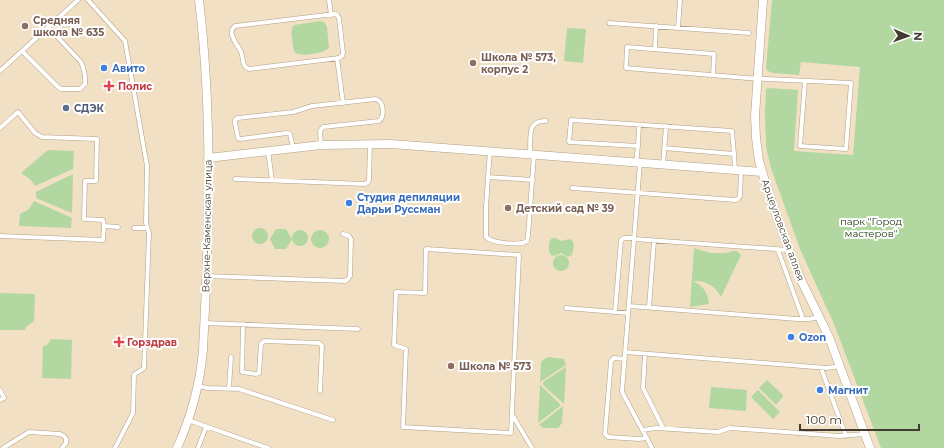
<svg xmlns="http://www.w3.org/2000/svg" width="944" height="448" font-family="Montserrat,sans-serif">
  <rect width="100%" height="100%" fill="#f2e0c4"/>
  <path fill="#b2d7a0" d="M772 0H944V448H881L834 324 800 249 771 168 766 147 765 111 766 89 770 88 798 90 794 151 853 155 860 67 801 62 799 75 772 73 768 71 766 68Z
    M320 21 324 22 327 27 329 48C325 53 300 57 296 53 292 50 293 42 292 38 291 33 291 30 294 25Z
    M567 28 586 29 583 63 564 61Z
    M48 150 74 151 73 169 35 186 30 179 22 174V172Z
    M73 174 72 213 36 198V192Z
    M34 201 72 218 71 228 19 226 20 214 28 210Z
    M252 236a8 8 0 1 1 16 0a8 8 0 1 1-16 0Z
    M276 229H286L292 239 286 249H275L270 239Z
    M311 239a9 9 0 1 1 18 0a9 9 0 1 1-18 0Z
    M292 238a8 8 0 1 1 16 0a8 8 0 1 1-16 0Z
    M552 238H555L562 241 569 239 572 240 574 245 572 255 568 257 561 253 554 256 551 255C548 251 548 242 552 238Z
    M694 248 710 253H726L734 251H737L741 255 721 297C715 286 706 280 693 281 703 286 708 292 709 304L690 307Z
    M553 263a8 8 0 1 1 16 0a8 8 0 1 1-16 0Z
    M0 293 35 294 34 321 27 326 25 330H0Z
    M51 339 72 340 71 379 42 378 43 346 47 345Z
    M548 357 564 359 566 365 540 382 541 363 543 360Z
    M566 367 564 404 543 385V382Z
    M767 380 783 395 782 398 776 405 759 388Z
    M540 385 560 404V406L538 423Z
    M711 387 747 390 746 411 709 408Z
    M758 390 780 412 773 419 751 397Z
    M563 406 562 423 558 428H544L539 425Z"/>
  <g fill="none" stroke-linecap="round" stroke-linejoin="round">
    <defs>
      <path id="service" d="M88 0 125 41 147 166 146 223 149 233 144 368C141 372 137 371 134 375L133 413 115 448
        M329 0 331 15
        M334 14 337 15 339 18 343 53 342 56 339 58 249 69C241 66 244 59 241 52 238 45 226 33 235 26Z
        M609 23 749 33
        M678 28 680 0
        M655 49 656 26
        M22 51 58 87 61 89H80L85 84C86 76 84 69 81 62L48 27
        M337 58 343 103
        M0 71 78 0
        M713 75 714 54 627 47 626 68 747 78 851 83 846 149 800 146 805 81
        M639 125 638 146 569 142 571 120 732 131 734 154
        M0 128 18 112 35 133 42 137 97 139 96 181H85L84 219 103 220 104 226
        M293 148 290 134 287 133 240 139 238 138 235 123V120L238 118 293 112 312 106 376 99C384 102 385 116 379 121L323 127 320 131 321 145
        M664 148 734 154 735 170
        M268 151 272 180
        M530 155C531 139 526 120 546 121
        M636 163 638 146
        M640 163 622 391 623 394 652 448
        M663 165 666 126
        M488 177 490 151
        M235 179 365 184 368 182 369 180 370 144
        M533 180 488 177 486 207V237C492 243 520 246 527 241L528 236 534 155
        M572 188 735 200 738 199 740 196 741 171
        M134 228H147
        M0 236 103 240 104 226 118 227
        M634 239 789 250
        M426 249 519 255 511 433 403 427 406 349 394 345 396 292 425 293Z
        M778 250 803 319
        M206 276 345 281 348 279 350 276 351 239 349 236 343 234
        M629 306 797 319H809L820 317
        M649 307 654 241
        M566 308 628 313
        M615 312 621 240 624 238H634
        M205 323 358 329
        M243 324 242 372 256 374 259 373 261 344 264 341 319 343 322 346 320 391
        M625 352 827 368 840 366
        M645 354 643 388 663 428
        M625 359 614 358 611 361 605 434 608 437 639 439 647 438
        M821 368 846 436
        M198 386 208 388 239 389 333 420
        M229 388 231 357
        M0 390 4 398 0 400
        M513 416 532 448
        M188 420 268 448
        M643 430 656 428 718 432 730 428 839 436 865 434
        M3 448 29 432 60 434 64 436 66 439V443L62 448
        M198 448 206 427"/>
      <path id="minor" d="M763 0 755 116 756 138 759 161 767 188 789 250 802 282 829 337 870 448
        M208 158 321 145 391 144 762 172
        M177 448C191 417 200 385 203 350 209 234 213 116 199 0"/>
    </defs>
    <use href="#service" stroke="#b09f84" stroke-width="5"/>
    <use href="#minor" stroke="#b09f84" stroke-width="9"/>
    <use href="#service" stroke="#fff" stroke-width="4"/>
    <use href="#minor" stroke="#fff" stroke-width="8"/>
  </g>
  <g fill="#8d6e63" stroke="#fff" stroke-width="1.5">
    <circle cx="25" cy="26" r="4"/>
    <circle cx="473" cy="63" r="4"/>
    <circle cx="508" cy="208" r="4"/>
    <circle cx="451" cy="366" r="4"/>
  </g>
  <g fill="#3f7fe0" stroke="#fff" stroke-width="1.5">
    <circle cx="104" cy="68" r="4"/>
    <circle cx="349" cy="203" r="4"/>
    <circle cx="791" cy="337" r="4"/>
    <circle cx="820" cy="390" r="4"/>
  </g>
  <g fill="#e0444e" stroke="#fff" stroke-width="1.5">
    <path d="M107 80h4v4h4v4h-4v4h-4v-4h-4v-4h4z"/>
    <path d="M117 336h4v4h4v4h-4v4h-4v-4h-4v-4h4z"/>
  </g>
  <circle fill="#5c6f8a" stroke="#fff" stroke-width="1.5" cx="66" cy="108" r="4"/>
  <g text-anchor="middle" dominant-baseline="central" stroke-width="4" stroke-linejoin="round" paint-order="stroke">
    <g font-size="10" font-weight="bold" fill="#785e54" stroke="#fff" text-anchor="start">
      <text x="33" y="20">Средняя<tspan x="33" dy="12">школа № 635</tspan></text>
      <text x="481" y="57">Школа № 573,<tspan x="481" dy="12">корпус 2</tspan></text>
      <text x="516" y="208">Детский сад № 39</text>
      <text x="459" y="366">Школа № 573</text>
    </g>
    <g font-size="10" font-weight="bold" fill="#366cbe" stroke="#fff" text-anchor="start">
      <text x="112" y="68">Авито</text>
      <text x="357" y="197">Студия депиляции<tspan x="357" dy="12">Дарьи Руссман</tspan></text>
      <text x="799" y="337">Ozon</text>
      <text x="828" y="390">Магнит</text>
    </g>
    <g font-size="10" font-weight="bold" fill="#be3a42" stroke="#fff" text-anchor="start">
      <text x="118" y="86">Полис</text>
      <text x="127" y="342">Горздрав</text>
    </g>
    <g font-size="10" font-weight="bold" fill="#4e5e75" stroke="#fff" text-anchor="start">
      <text x="74" y="108">СДЭК</text>
    </g>
    <g font-size="10" fill="#183107" stroke="#fff">
      <text x="871" y="221">парк "Город<tspan x="871" dy="12">мастеров"</tspan></text>
    </g>
    <g font-size="10" fill="#433b30" stroke="#fff">
      <text transform="translate(207 226) rotate(-89)">Верхне-Каменская улица</text>
      <text transform="translate(783 230) rotate(70)">Арцеуловская аллея</text>
    </g>
  </g>
  <g transform="translate(908 36) rotate(92)" stroke="#ffffff" stroke-width="3" paint-order="stroke">
  <path d="M0-3L7 15L0 10L-7 15Z" fill="#433b30"/>
  <text y="-6" font-size="11" font-weight="bold" text-anchor="middle" fill="#433b30">N</text>
  </g>
  <path d="M800 424v6h119v-6" fill="none" stroke="#433b30" stroke-width="2"/>
  <text x="806" y="424" font-size="12" fill="#433b30" stroke="#ffffff" stroke-width="3" paint-order="stroke">100 m</text>
</svg>
